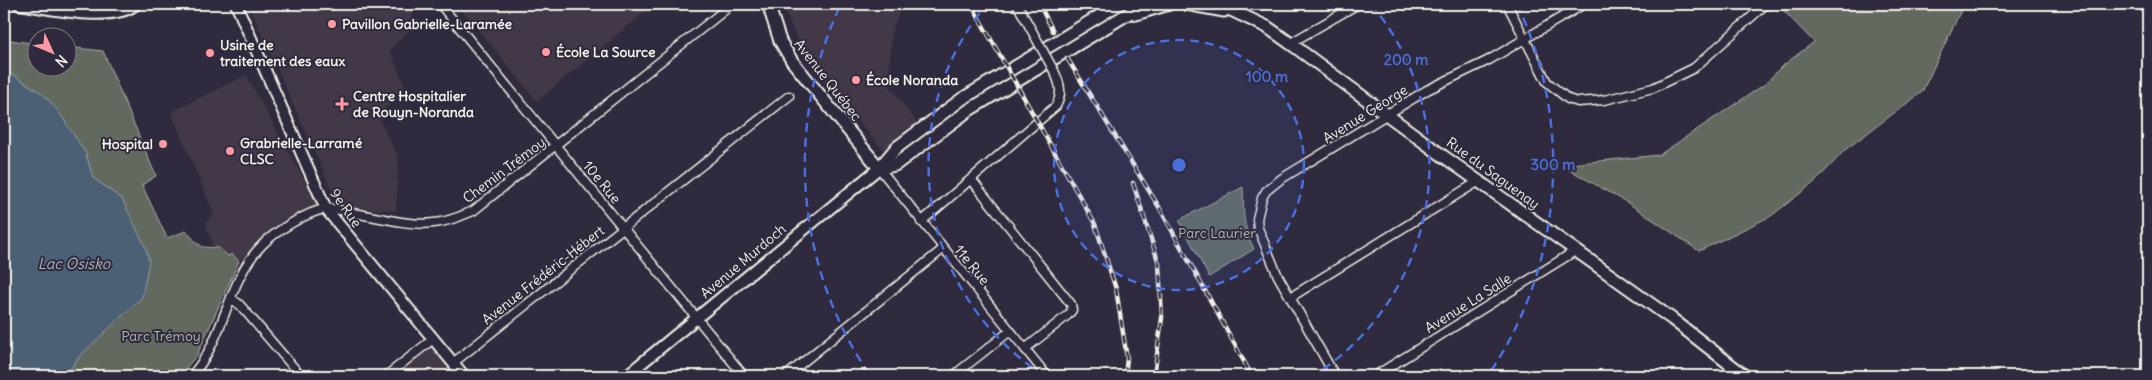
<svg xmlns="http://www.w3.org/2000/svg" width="2152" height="380" font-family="Delius,sans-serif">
  <rect width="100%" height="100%" fill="#2f2a3d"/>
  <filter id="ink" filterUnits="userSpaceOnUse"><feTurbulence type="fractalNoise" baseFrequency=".02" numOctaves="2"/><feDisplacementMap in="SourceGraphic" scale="10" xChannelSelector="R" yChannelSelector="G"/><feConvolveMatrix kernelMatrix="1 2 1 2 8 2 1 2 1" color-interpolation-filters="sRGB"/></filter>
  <g filter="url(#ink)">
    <path fill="#423847" d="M248 4H416L409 30 390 50 405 86 404 96 378 112 385 132 399 158 396 211 340 206 336 200Z
      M457 4H655L537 101Z
      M784 4H903L892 30 888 84 919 125 886 153 819 76 801 47 788 19Z
      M246 75 318 205 239 261 214 252 206 222 214 214 171 112Z
      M433 339 464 376H386Z"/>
    <path fill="#626b5f" stroke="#abaea4" d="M1777 4H1964L1922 92 1845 150 1816 181 1771 216 1699 251 1628 203 1561 165 1659 155 1765 84 1781 67 1814 42Z
      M4 35 10 40 37 44 38 68H68V47L103 51 156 176 142 185 167 238 186 231 197 243 203 247 219 248 228 256 232 254 239 261 197 355 179 376H65L79 357 122 199 93 178 86 154 43 94 4 69Z
      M1243 187C1244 214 1242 224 1254 249L1209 277 1179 220Z"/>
    <path fill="#4b6075" stroke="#8f9aa3" d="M4 69 43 94 59 112 86 154 93 178 122 199 146 248 149 261 142 297 79 357 65 376H4Z"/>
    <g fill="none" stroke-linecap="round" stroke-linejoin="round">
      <defs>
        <path id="minor" d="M440 4 744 376
          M1017 4 1037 40
          M1507 4 1547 82 1568 99 1578 102 1604 100 1653 88 1694 68 1766 4
          M1289 44 1358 4
          M879 168 1047 376
          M971 179 1071 304 1072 310 1068 315 1025 349
          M921 222 1056 106C1063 93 1060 83 1054 71
          M1291 297 1479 181
          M231 298 240 305 301 376
          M453 363 789 96
          M191 376C226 339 226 280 263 244 276 231 307 212 325 209 335 207 349 213 359 214 382 218 410 226 434 223 448 222 461 216 473 211L726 9
          M386 376 433 339
          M786 376 943 249
          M953 376 1010 331
          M1335 376 1278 276 1258 228 1257 219 1262 198 1266 191 1281 179 1427 90 1489 60 1584 4
          M1375 376 1575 251"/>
        <path id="tertiary" d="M19 4C49 8 112 24 136 4
          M236 4 326 209 464 376
          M626 376 879 168"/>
        <path id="secondary" d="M768 4 780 41 792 61 879 168
          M1186 4 1224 11
          M1218 4 1267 27 1294 46 1443 156 1672 319 1745 376
          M1136 14 1169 4
          M879 168 895 165 969 110 1144 4
          M879 168 896 148 962 99 1119 4"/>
      </defs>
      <use href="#minor" stroke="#f4f1e8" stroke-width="11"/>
      <use href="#tertiary" stroke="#f4f1e8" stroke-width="14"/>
      <use href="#secondary" stroke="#f4f1e8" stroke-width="15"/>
      <use href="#minor" stroke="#2f2a3d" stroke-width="8"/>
      <use href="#tertiary" stroke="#2f2a3d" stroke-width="10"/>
      <use href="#secondary" stroke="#2f2a3d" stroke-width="11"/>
      <defs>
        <path id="rail" d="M971 4 1095 224 1116 289 1127 358 1125 376
          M1039 4 1053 31
          M1067 58 1159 207 1252 376
          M1133 183 1159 264 1162 318 1154 376"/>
      </defs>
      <use href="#rail" stroke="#f4f1e8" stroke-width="4.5"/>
      <use href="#rail" stroke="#2f2a3d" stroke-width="2.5" stroke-dasharray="8" stroke-linecap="butt"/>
      <defs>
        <path id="minor-bridge" d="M1037 40 1054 71"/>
      </defs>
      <use href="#minor-bridge" stroke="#f4f1e8" stroke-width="11" stroke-linecap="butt"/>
      <use href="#minor-bridge" stroke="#2f2a3d" stroke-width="8"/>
    </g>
  </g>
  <circle cx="1179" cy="165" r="125" fill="#486fdb" fill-opacity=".12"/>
  <g fill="none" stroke="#486fdb" stroke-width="2.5" stroke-dasharray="9 6">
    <circle cx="1179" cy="165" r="125"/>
    <path d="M1045 376A250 250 0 0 1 987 4M1371 4A250 250 0 0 1 1313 376"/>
    <path d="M869 374A374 374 0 0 1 841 4M1517 4A374 374 0 0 1 1489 374"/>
  </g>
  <g fill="#ff9aa2" stroke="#2f2a3d" stroke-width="2">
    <circle cx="332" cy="24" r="5"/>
    <circle cx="546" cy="52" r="5"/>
    <circle cx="210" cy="53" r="5"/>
    <circle cx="856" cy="80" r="5"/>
    <path d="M339.5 96.5h5v5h5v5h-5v5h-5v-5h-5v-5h5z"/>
    <circle cx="163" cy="144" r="5"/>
    <circle cx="230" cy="151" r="5"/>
  </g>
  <g text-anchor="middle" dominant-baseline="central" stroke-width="4" stroke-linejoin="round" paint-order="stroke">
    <g font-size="14" font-weight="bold" fill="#f4f1e8" stroke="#2f2a3d" text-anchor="start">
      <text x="342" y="24">Pavillon Gabrielle-Laramée</text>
      <text x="220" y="45">Usine de<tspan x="220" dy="16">traitement des eaux</tspan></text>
      <text x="556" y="52">École La Source</text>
      <text x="866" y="80">École Noranda</text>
      <text x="353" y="96">Centre Hospitalier<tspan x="353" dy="16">de Rouyn-Noranda</tspan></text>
      <text x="240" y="143">Grabrielle-Larramé<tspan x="240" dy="16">CLSC</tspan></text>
      <text x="153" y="144" text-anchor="end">Hospital</text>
    </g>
    <g font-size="14" fill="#f4f1e8" stroke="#2f2a3d">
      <text transform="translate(828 80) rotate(52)">Avenue Québec</text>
      <text transform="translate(1365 114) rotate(-32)">Avenue George</text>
      <text transform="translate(504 170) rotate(-37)">Chemin Trémoy</text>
      <text transform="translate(1493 173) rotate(36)">Rue du Saguenay</text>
      <text transform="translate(602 182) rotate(51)">10e Rue</text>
      <text transform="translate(346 208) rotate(55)">9e Rue</text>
      <text transform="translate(743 261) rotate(-40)">Avenue Murdoch</text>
      <text transform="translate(972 265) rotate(51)">11e Rue</text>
      <text transform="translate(543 275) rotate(-38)">Avenue Frédéric-Hébert</text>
      <text transform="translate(1468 303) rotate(-32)">Avenue La Salle</text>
    </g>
    <g font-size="14" fill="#b2b5aa" stroke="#2f2a3d">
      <text x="1217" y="233">Parc Laurier</text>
      <text x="161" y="336">Parc Trémoy</text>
    </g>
    <g font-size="15" font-style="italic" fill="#b0b7ba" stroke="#2f2a3d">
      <text x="74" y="263">Lac Osisko</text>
    </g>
  </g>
  <circle cx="1179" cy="165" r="8" fill="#486fdb" stroke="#2f2a3d" stroke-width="2.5"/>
  <g font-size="15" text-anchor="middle" font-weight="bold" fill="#486fdb" stroke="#2f2a3d" stroke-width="4" stroke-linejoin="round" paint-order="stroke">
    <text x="1406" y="65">200 m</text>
    <text x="1267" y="82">100 m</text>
    <text x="1553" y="170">300 m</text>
  </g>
  <rect width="2152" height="380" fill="none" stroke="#2f2a3d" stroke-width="20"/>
  <rect x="10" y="10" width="2132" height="360" fill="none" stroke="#f4f1e8" stroke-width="2" filter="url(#ink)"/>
  <g transform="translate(52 52) rotate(134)"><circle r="24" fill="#2f2a3d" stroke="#7e7a81"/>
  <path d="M0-4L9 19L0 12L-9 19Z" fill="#ff9aa2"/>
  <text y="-8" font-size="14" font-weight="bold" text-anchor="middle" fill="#f4f1e8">N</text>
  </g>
</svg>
